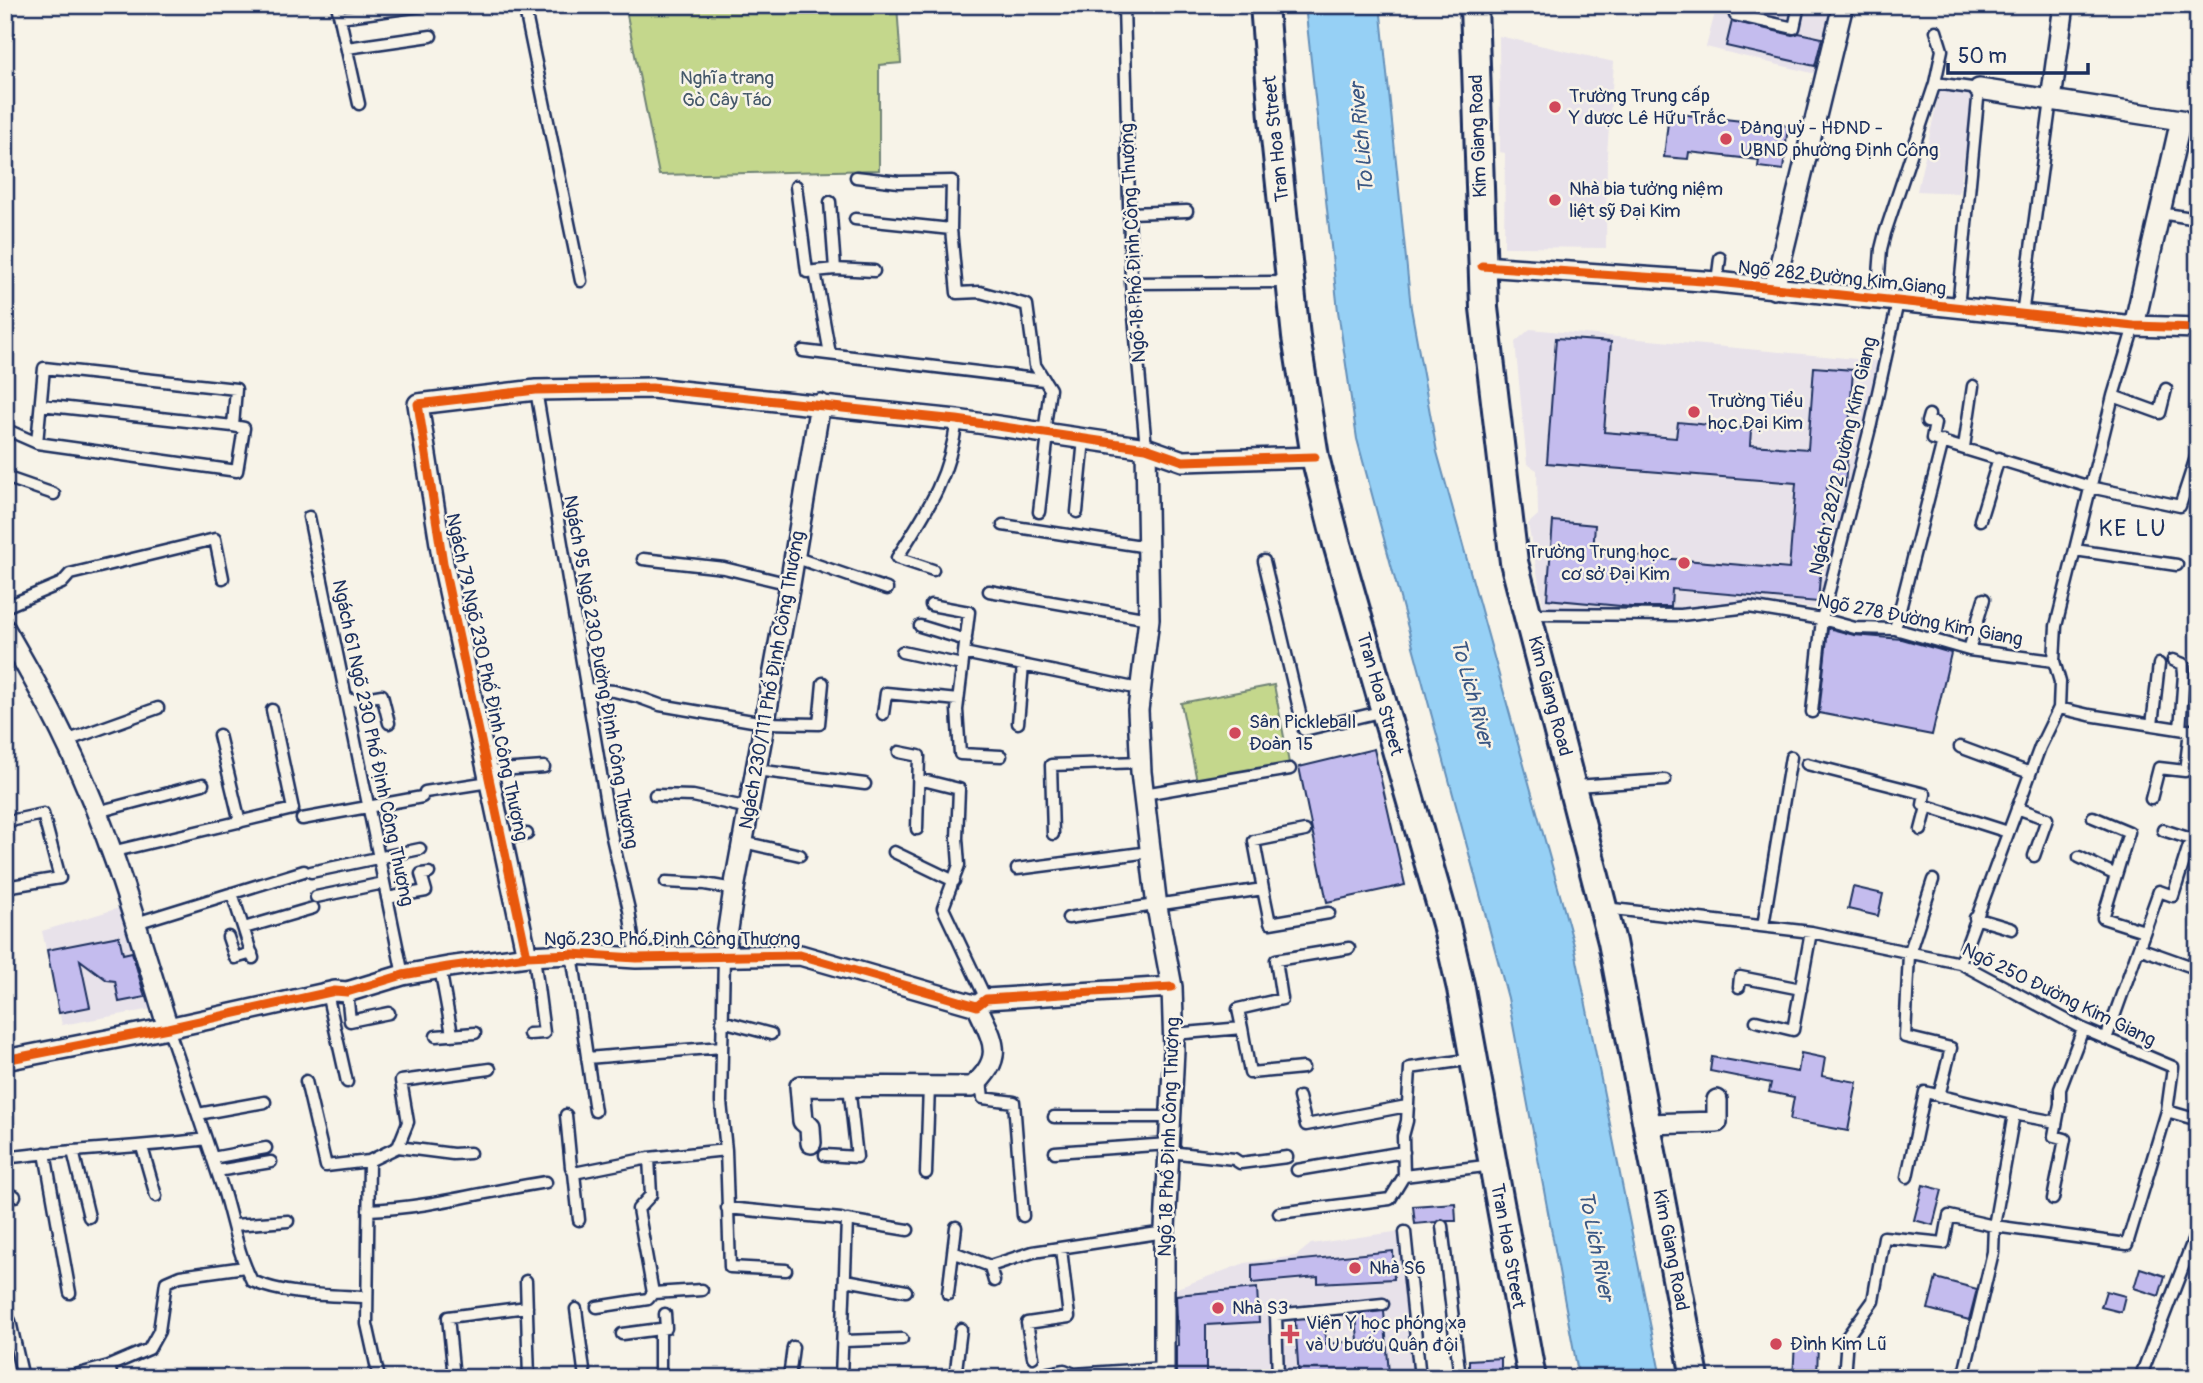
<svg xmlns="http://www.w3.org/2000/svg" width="2203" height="1383" font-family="Pangolin,sans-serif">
  <rect width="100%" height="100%" fill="#f7f3e8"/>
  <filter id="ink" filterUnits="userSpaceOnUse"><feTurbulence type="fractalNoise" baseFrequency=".0143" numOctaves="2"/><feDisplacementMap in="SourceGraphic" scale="14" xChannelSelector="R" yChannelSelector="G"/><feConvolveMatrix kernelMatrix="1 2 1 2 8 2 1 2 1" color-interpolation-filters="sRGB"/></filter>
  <g filter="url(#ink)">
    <path fill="#e8e2ea" d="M1717 5H1837L1820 75 1706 47Z
      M1499 36 1614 62 1607 154 1606 248 1504 247 1505 153 1500 152Z
      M1940 89 1974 95 1959 193 1917 191Z
      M1530 329 1878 361 1822 609 1768 602 1719 603 1671 611 1544 610 1528 524 1538 515 1537 470 1527 464 1515 342Z
      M126 906 163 1007 62 1025 42 931Z
      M1401 1231 1416 1378H1169V1291L1245 1263 1296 1256 1311 1244Z"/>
    <path fill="#c4d78c" stroke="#708375" stroke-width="2" d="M625 5H897L901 63 879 65V170L659 175Z
      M1274 685 1289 763 1197 781 1181 703Z"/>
    <path fill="#96d0f5" stroke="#6590b9" stroke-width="2" d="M1305 5H1380L1411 308 1437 452 1574 945 1661 1378H1579L1508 998 1357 439 1338 311Z"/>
    <path fill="#c4bcee" stroke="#1b2f5e" stroke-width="2" d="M1732 21 1792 35 1799 33 1822 38 1815 66 1726 46Z
      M1669 113 1788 126 1783 170 1758 167 1759 160 1689 152 1688 159 1664 157Z
      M1556 338 1611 342 1604 432 1676 438 1678 422 1751 429 1750 445 1808 449 1814 367 1853 370 1845 487 1827 486 1818 602 1672 589 1671 607H1631L1547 599 1553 521 1595 525 1593 552 1789 569 1796 483 1547 463Z
      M1828 628 1854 635 1902 639 1951 653 1932 735 1819 713Z
      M1374 749 1405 885 1327 902 1299 767Z
      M1853 887 1883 894 1878 916 1848 909Z
      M119 936 123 954 132 952 145 997 119 1002 115 981 107 980 80 960 90 1007 59 1013 47 950Z
      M1801 1053 1825 1058 1822 1076 1857 1082 1848 1131 1790 1120 1794 1097 1769 1092 1771 1083 1710 1071 1712 1057 1798 1072Z
      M1923 1185 1942 1190 1933 1225 1914 1220Z
      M1455 1203 1456 1221H1448L1442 1219 1436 1222 1415 1224 1413 1206Z
      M1393 1251 1394 1279 1318 1283V1277L1252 1283V1265Z
      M2140 1268 2165 1276 2159 1296 2134 1288Z
      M1936 1278 1977 1289 1969 1320 1928 1309Z
      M1257 1288 1259 1322 1206 1325V1378H1176V1347L1178 1345 1176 1295Z
      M2106 1291 2125 1296 2121 1312 2101 1307Z
      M1384 1311 1389 1374 1299 1378 1295 1320 1324 1318 1326 1344 1358 1341 1356 1314Z
      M1795 1342 1818 1344 1817 1378H1793Z
      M1501 1358V1373L1469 1374V1360Z"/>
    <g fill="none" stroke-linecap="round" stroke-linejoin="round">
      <defs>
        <path id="service" d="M337 5 359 104
          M524 5 581 281
          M1124 5 1131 283 1146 448
          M1735 15 1794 28 1799 5
          M340 17 421 6
          M347 48 431 36
          M1935 83 1942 50 1936 31
          M856 177 899 182 952 181 951 229
          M796 186 807 272 815 271
          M830 202 835 269
          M1129 213 1187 211
          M2160 213 2198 219
          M855 219 951 229 957 293 980 292 1027 305 1035 365 1050 389 1044 433
          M1717 282 1720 258
          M1131 283 1290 282
          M1877 300 1881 249 1885 233 1935 83 1979 89 1958 308
          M2022 315 2051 100
          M803 351 1044 380
          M830 354 815 271 835 269 874 271
          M536 390 611 833 629 910 636 958
          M2113 396 2160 413 2166 389
          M41 405 233 426
          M1929 415 1927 422 1935 423 1932 439 2090 487 2180 506 2188 482 2198 485
          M5 429 37 443 237 471 244 428 233 426 236 389 44 368 37 443
          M1964 447 1973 386
          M5 477 54 494
          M2188 482 2198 451
          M1039 512 1048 434
          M1077 512 1084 439
          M309 517 403 975
          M1980 520 1999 458
          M1003 525 1148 547
          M2075 550 2177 565
          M794 557 887 589
          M643 559 724 568 790 584
          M1264 561 1304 730 1384 711
          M933 570 897 558C928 509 949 479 957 420
          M989 591 1149 619
          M931 605 969 612 957 710 960 754 1001 756
          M5 607 62 583 70 574 215 539 223 578
          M1529 614 1681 615 1749 607 1822 619 1855 628 1895 629 1969 650 2054 661
          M920 626 966 640
          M1895 629 1943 441
          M1969 650 1984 599
          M902 652 962 665
          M964 653 1139 689
          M2173 660 2183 664 2184 674 2180 729
          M588 689 614 691 638 697 660 705 764 723 819 724 823 683
          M347 701 382 695 389 723
          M2059 708 2089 715 2198 732
          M1812 712 1822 619 1871 424 1898 302
          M883 714 886 693 958 700
          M1018 723 1023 665
          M2152 725 2159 664
          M219 735 240 822
          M66 741 158 708
          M1960 747 2030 773
          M899 752 919 756 917 829
          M1807 764 1925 794 1923 805 2008 832
          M756 770 865 784
          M487 771 544 767
          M919 779 959 789 957 838 959 865 943 908 986 999
          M1575 786 1665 780
          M425 792 489 782
          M1144 794 1290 769
          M655 795 693 796 749 808
          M2151 799 2159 768 2185 771 2190 730
          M2017 808 2047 819 2034 856
          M97 812 203 784
          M2093 817 2129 832 2103 918 2144 931
          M302 819 422 797
          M5 822 43 814 60 878 5 887
          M1921 830 1927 807
          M1053 834 1051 765 1141 762
          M501 838 527 834
          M743 842 800 855
          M111 852 293 809 272 710
          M894 852 954 881
          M2079 857 2116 875
          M1017 869 1150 852
          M311 872 420 849
          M1933 880 1909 954 1905 1037 1951 1048 1939 1096
          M666 882 705 884 734 889
          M1263 889 1254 841 1305 831
          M232 893 253 958
          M316 897 384 883
          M387 898 426 891 421 874 429 873
          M1605 908 1811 932 1960 963 2083 1029 2173 1067 2167 1111 2198 1120
          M1068 918 1263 889 1270 923 1329 913
          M1975 918 2012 929
          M136 923 304 871
          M1763 926 1791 757
          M244 928 313 908
          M228 937 235 958 252 953
          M2139 948 2198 969
          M572 954 595 1111
          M724 956 721 1102 726 1150 730 1267 786 1270
          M1960 963 2040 747 2059 708 2060 682 2054 661 2056 626 2113 396 2134 326
          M440 968 452 1034
          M1739 987 1740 977 1801 989
          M347 992 350 1021 389 1013
          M327 993 347 1082
          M722 1021 771 1034
          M1756 1021 1793 1030 1811 932
          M168 1028C187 1083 206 1138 224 1193 233 1223 238 1254 252 1281 287 1296 328 1295 366 1297
          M1242 1028 1250 1073 1303 1068
          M529 1034 544 1033 534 956
          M1174 1034 1242 1028 1238 1009 1282 999 1276 960 1349 948
          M436 1036 475 1033
          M2106 1039 2159 891 2173 896 2191 839 2163 830
          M587 1058 722 1047
          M981 1080 983 1098 1014 1102 1023 1216
          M306 1081 326 1166 369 1161
          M1299 1097 1306 1125 1407 1106
          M198 1114 265 1102
          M566 1115 571 1167 574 1173
          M1054 1117H1171
          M142 1147 156 1196
          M398 1147 408 1122 401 1081 490 1069
          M73 1151 89 1217
          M1055 1152 1169 1144
          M1169 1152 1234 1159 1240 1163 1287 1157
          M45 1153 70 1293
          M825 1155 857 1157 849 1086
          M5 1158C72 1149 140 1148 206 1139
          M212 1158 266 1148
          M649 1158 651 1195 638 1209 653 1293
          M1297 1170 1404 1152
          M217 1171 271 1162
          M926 1173 929 1086
          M1404 1176 1493 1165
          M1907 1177 1925 1092 2014 1114
          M5 1197 15 1196
          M2053 1199 2065 1139 2054 1136 2060 1104V1089L2083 1029
          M727 1208 841 1219
          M368 1210C429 1208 487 1191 546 1182
          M1279 1213 1390 1199 1404 1176 1403 1136 1407 1121 1410 1068 1473 1059
          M579 1220 574 1173 649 1158 726 1150
          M234 1225 288 1221
          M1442 1226 1460 1378
          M1405 1232 1420 1378
          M953 1252 990 1266
          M990 1266 1033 1252 1165 1232
          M990 1266 994 1281
          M846 1280 906 1291
          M526 1281 529 1378
          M948 1294 956 1227
          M597 1307 648 1299 653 1293 702 1290
          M576 1309 585 1378
          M10 1321 23 1378
          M660 1329 666 1328 665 1314
          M622 1334 660 1329V1378
          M844 1341 902 1339
          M1033 1357 1027 1323 1069 1317 1061 1249
          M1038 1375 1064 1370 1074 1374 1164 1368
          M64 1378 109 1366
          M112 1378 109 1366 149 1349 159 1331 166 1282 180 1276 245 1267
          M379 1378 367 1324 369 1161 398 1147 453 1154 470 1153
          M454 1378 448 1317 527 1307
          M789 1378 793 1347
          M841 1378 847 1220 908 1230
          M955 1378 961 1329
          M1278 1378 1276 1315 1383 1304
          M1844 1378 1847 1337 1873 1301 1884 1237 1944 1243 1949 1216 1994 1226 2127 1244 2167 1111
          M1963 1378 1993 1252 1994 1226 2014 1114 2056 1122
          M2140 1378 2198 1228"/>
        <path id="minor" d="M1979 89 2181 120 2134 326
          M2051 100 2064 5
          M1482 266 1717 282 2134 326 2198 328
          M1774 289 1843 5
          M1146 448 1149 619 1138 710 1141 772 1157 907 1172 987 1174 1050 1164 1248V1378
          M5 629C26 666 48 703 66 742 111 833 138 932 168 1028
          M527 956 443 563 418 404 536 390 652 388 957 420 1146 448 1183 461 1315 457
          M724 956 734 889 790 584 820 404
          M5 1060 168 1028 335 991 347 992 403 975 448 967 527 956 572 954 636 958 800 955 977 1006 986 999 1172 987
          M1647 1124 1717 1122V1100
          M811 1143 810 1127 803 1121 800 1086 972 1087C1006 1057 993 1041 977 1006"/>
        <path id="secondary" d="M1264 5 1273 118 1296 337 1315 457 1337 544 1446 924 1461 989 1532 1378
          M1474 5 1484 308 1514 562 1612 942 1695 1378"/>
      </defs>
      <use href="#service" stroke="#1b2f5e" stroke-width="15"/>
      <use href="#minor" stroke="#1b2f5e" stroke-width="24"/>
      <use href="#secondary" stroke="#1b2f5e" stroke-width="32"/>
      <use href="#service" stroke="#f7f3e8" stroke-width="10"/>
      <use href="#minor" stroke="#f7f3e8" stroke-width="19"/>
      <use href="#secondary" stroke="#f7f3e8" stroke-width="26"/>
      <defs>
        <path id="cycleway" d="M1482 266 1717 282 2134 326 2198 328
          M527 956 443 563 418 404 536 390 652 388 957 420 1146 448 1183 461 1315 457
          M5 1060 168 1028 335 991 347 992 403 975 448 967 527 956 572 954 636 958 800 955 977 1006 986 999 1172 987"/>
      </defs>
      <use href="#cycleway" stroke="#f7f3e8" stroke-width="13"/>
      <use href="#cycleway" stroke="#e8590c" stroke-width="9"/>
    </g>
  </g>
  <g fill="#d1495b" stroke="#f7f3e8" stroke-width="2.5">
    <circle cx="1555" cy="107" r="7"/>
    <circle cx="1726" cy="139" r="7"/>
    <circle cx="1555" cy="200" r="7"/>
    <circle cx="1694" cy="412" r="7"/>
    <circle cx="1684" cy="563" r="7"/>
    <circle cx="1235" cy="733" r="7"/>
    <circle cx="1355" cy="1268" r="7"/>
    <circle cx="1218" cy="1308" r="7"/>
    <path d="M1286.5 1323.5h7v7h7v7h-7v7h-7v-7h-7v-7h7z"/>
    <circle cx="1776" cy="1344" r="7"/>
  </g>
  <g text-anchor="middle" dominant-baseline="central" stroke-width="5" stroke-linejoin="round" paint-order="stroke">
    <g font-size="19" fill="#45596a" stroke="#f7f3e8">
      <text x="727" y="78">Nghĩa trang<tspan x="727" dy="22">Gò Cây Táo</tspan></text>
    </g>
    <g font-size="19" fill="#1b2f5e" stroke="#f7f3e8" text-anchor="start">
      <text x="1569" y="96">Trường Trung cấp<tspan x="1569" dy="22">Y dược Lê Hữu Trắc</tspan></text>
      <text x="1740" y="128">Đảng uỷ - HĐND -<tspan x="1740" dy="22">UBND phường Định Công</tspan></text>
      <text x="1569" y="189">Nhà bia tưởng niệm<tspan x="1569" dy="22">liệt sỹ Đại Kim</tspan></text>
      <text x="1708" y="401">Trường Tiểu<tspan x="1708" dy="22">học Đại Kim</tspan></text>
      <text x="1670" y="552" text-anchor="end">Trường Trung học<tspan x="1670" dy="22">cơ sở Đại Kim</tspan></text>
      <text x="1249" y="722">Sân Pickleball<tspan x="1249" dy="22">Đoàn 15</tspan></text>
      <text x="1369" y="1268">Nhà S6</text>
      <text x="1232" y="1308">Nhà S3</text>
      <text x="1306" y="1323">Viện Y học phóng xạ<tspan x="1306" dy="22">và U bướu Quân đội</tspan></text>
      <text x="1790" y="1344">Đình Kim Lũ</text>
    </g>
    <g font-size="19" fill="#1b2f5e" stroke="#f7f3e8">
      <text transform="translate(1478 136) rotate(-92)">Kim Giang Road</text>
      <text transform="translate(1276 139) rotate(-96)">Tran Hoa Street</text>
      <text transform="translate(1133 243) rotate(-93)">Ngõ 18 Phố Định Công Thượng</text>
      <text transform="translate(1842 278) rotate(6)">Ngõ 282 Đường Kim Giang</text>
      <text transform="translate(1843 456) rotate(-77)">Ngách 282/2 Đường Kim Giang</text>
      <text transform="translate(1920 620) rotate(11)">Ngõ 278 Đường Kim Giang</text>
      <text transform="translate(601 672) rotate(80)">Ngách 95 Ngõ 230 Đường Định Công Thượng</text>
      <text transform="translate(487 677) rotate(78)">Ngách 79 Ngõ 230 Phố Định Công Thượng</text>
      <text transform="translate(772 680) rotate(-80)">Ngách 230/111 Phố Định Công Thượng</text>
      <text transform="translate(1380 694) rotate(74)">Tran Hoa Street</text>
      <text transform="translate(1550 696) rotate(75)">Kim Giang Road</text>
      <text transform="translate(373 743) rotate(78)">Ngách 61 Ngõ 230 Phố Định Công Thượng</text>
      <text x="672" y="939">Ngõ 230 Phố Định Công Thượng</text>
      <text transform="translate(2059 995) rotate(26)">Ngõ 250 Đường Kim Giang</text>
      <text transform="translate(1169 1137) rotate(-88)">Ngõ 18 Phố Định Công Thượng</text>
      <text transform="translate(1508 1246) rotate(80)">Tran Hoa Street</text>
      <text transform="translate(1671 1250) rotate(79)">Kim Giang Road</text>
    </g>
    <g font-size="21" font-style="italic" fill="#3a5784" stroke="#f7f3e8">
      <text transform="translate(1362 138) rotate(-95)">To Lich River</text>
      <text transform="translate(1472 693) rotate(75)">To Lich River</text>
      <text transform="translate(1596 1246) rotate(79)">To Lich River</text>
    </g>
    <g font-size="23" letter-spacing="2" fill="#1b2f5e" stroke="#f7f3e8">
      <text x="2133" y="528">KE LU</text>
    </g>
  </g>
  <rect width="2203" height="1383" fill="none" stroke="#f7f3e8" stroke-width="28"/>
  <rect x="14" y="14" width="2175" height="1355" fill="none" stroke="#1b2f5e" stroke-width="2.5" filter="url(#ink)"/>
  <path d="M1948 63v10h140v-10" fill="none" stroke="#1b2f5e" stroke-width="3.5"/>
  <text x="1958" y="63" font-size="21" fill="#1b2f5e" stroke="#f7f3e8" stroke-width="5" paint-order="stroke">50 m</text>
</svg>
